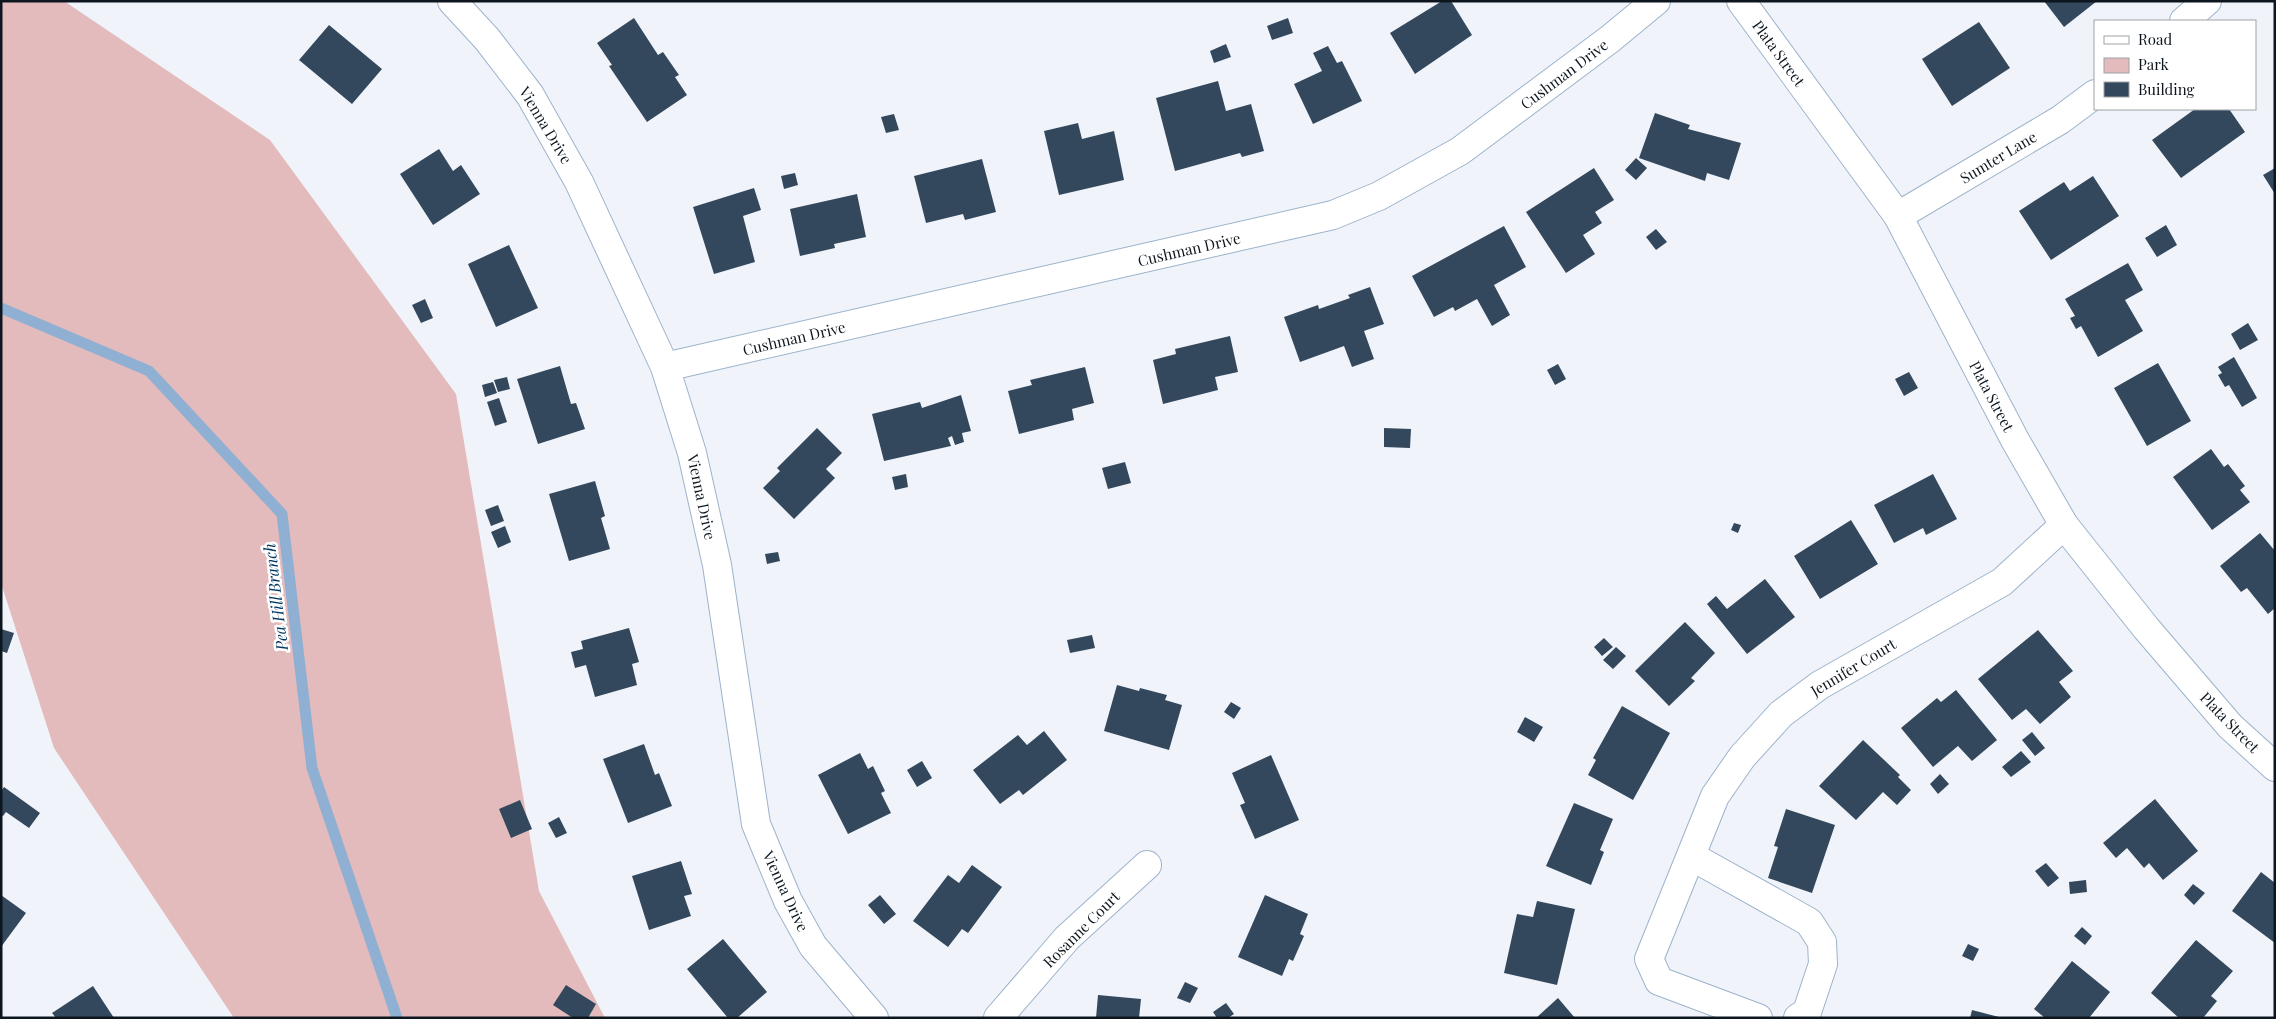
<svg xmlns="http://www.w3.org/2000/svg" width="2276" height="1019" font-family="'Playfair Display',serif">
  <rect width="100%" height="100%" fill="#f0f4fa"/>
  <path fill="#e3bbbc" d="M1 1H64L270 140 456 394 539 891 605 1018H234L54 748 1 583Z"/>
  <g fill="none" stroke-linecap="round" stroke-linejoin="round">
    <path stroke="#8fb0d3" stroke-width="11" d="M1 308 149 371 282 514 312 768 397 1018"/>
  </g>
  <path fill="#34485d" d="M1442 1H1451L1472 35 1415 74 1390 33Z
    M2044 1H2097L2064 27Z
    M634 18 658 55 663 52 679 75 675 77 687 95 647 122 609 66 612 65 597 43Z
    M1288 18 1293 33 1272 40 1267 26Z
    M1979 22 2010 68 1952 106 1922 59Z
    M329 25 382 69 352 104 299 60Z
    M1226 44 1231 57 1214 63 1210 51Z
    M1328 46 1337 63 1342 61 1362 101 1313 124 1294 84 1322 71 1313 53Z
    M1218 81 1226 111 1251 104 1264 151 1242 157 1240 153 1175 171 1156 98Z
    M2195 109H2229L2245 132 2181 178 2152 140Z
    M1655 113 1690 125 1688 129 1741 143 1729 180 1707 173 1705 181 1639 158Z
    M894 114 899 130 886 133 881 117Z
    M1078 123 1082 139 1114 131 1124 180 1059 195 1044 131Z
    M439 149 453 171 461 165 480 194 433 225 400 174Z
    M1636 158 1647 168 1636 180 1625 170Z
    M982 159 996 212 965 220 963 214 926 223 914 176Z
    M1594 168 1614 200 1595 212 1602 223 1583 235 1595 254 1566 273 1526 212Z
    M2275 168V194L2263 175Z
    M795 173 798 185 784 189 781 176Z
    M2093 176 2119 216 2051 260 2019 211 2064 182 2070 191Z
    M754 188 761 210 743 216 755 262 714 274 693 207Z
    M857 194 866 237 834 244 835 248 800 256 790 209Z
    M2166 225 2177 245 2157 257 2145 238Z
    M1504 226 1526 267 1494 285 1510 315 1492 326 1477 299 1455 311 1453 307 1434 317 1412 276Z
    M1656 229 1667 242 1656 250 1646 237Z
    M509 245 538 308 496 327 468 264Z
    M2128 263 2143 290 2125 300 2143 331 2098 357 2081 326 2076 329 2070 318 2075 316 2065 299Z
    M1370 287 1384 324 1364 331 1374 359 1352 367 1344 346 1300 362 1284 317 1318 305 1319 309 1350 298 1348 295Z
    M425 299 433 318 421 323 412 305Z
    M2248 323 2258 340 2240 350 2231 334Z
    M1230 336 1238 372 1215 377 1218 390 1163 404 1153 360 1176 354 1175 349Z
    M2234 357 2257 398 2242 407 2229 385 2225 387 2218 375 2222 373 2218 367Z
    M2158 363 2191 421 2147 446 2114 388Z
    M1558 364 1566 379 1555 385 1547 370Z
    M560 366 571 404 576 403 585 429 538 444 517 379Z
    M1085 367 1094 403 1072 409 1074 420 1019 434 1008 391 1032 385 1030 380Z
    M1909 372 1918 388 1904 396 1895 379Z
    M507 377 510 389 498 392 494 380Z
    M493 382 497 393 485 397 482 385Z
    M961 395 971 431 962 433 964 442 955 445 952 436 948 438 951 446 884 461 872 414 920 402 922 408Z
    M499 398 507 422 495 426 487 402Z
    M817 428 842 453 826 469 835 478 794 519 763 488 780 471 777 468Z
    M1384 428 1411 429 1410 448 1384 447Z
    M2211 449 2224 467 2228 464 2245 486 2240 490 2250 502 2212 530 2173 477Z
    M1125 462 1131 483 1108 489 1102 468Z
    M906 474 908 487 895 490 892 477Z
    M1933 474 1957 519 1926 535 1923 528 1894 543 1874 505Z
    M595 481 605 516 601 518 610 549 569 561 549 494Z
    M498 505 504 521 491 526 485 510Z
    M1851 520 1878 564 1820 599 1794 556Z
    M1734 523 1741 525 1738 533 1731 530Z
    M505 526 511 542 498 548 491 532Z
    M2260 533 2275 551V608L2268 614 2247 588 2241 592 2220 566Z
    M778 552 780 561 767 564 765 554Z
    M1765 579 1795 617 1747 654 1707 604 1716 596 1727 609Z
    M1685 622 1715 653 1691 678 1695 681 1669 706 1635 671Z
    M629 628 639 662 632 664 637 685 595 697 586 665 575 668 571 652 583 649 581 641Z
    M1 629 14 633 7 653 1 651Z
    M2038 630 2073 671 2059 682 2071 697 2040 724 2026 709 2012 720 1978 679Z
    M1092 635 1095 648 1070 653 1067 640Z
    M1604 638 1613 647 1602 656 1594 647Z
    M1616 647 1626 656 1613 669 1603 660Z
    M1117 685 1139 691 1140 688 1167 695 1165 700 1182 705 1169 750 1104 731Z
    M1956 690 1997 740 1972 761 1958 746 1933 767 1901 728 1937 698 1941 702Z
    M1231 702 1241 708 1234 719 1224 712Z
    M1622 706 1670 733 1633 800 1588 775 1596 760 1593 758Z
    M1525 717 1543 727 1534 742 1517 732Z
    M1044 731 1067 760 1023 795 1019 790 1000 804 973 770 1018 735 1027 745Z
    M2032 732 2045 748 2035 756 2022 740Z
    M1863 740 1900 775 1898 777 1911 790 1897 805 1883 792 1856 820 1819 786Z
    M644 744 655 775 659 773 672 806 628 823 603 759Z
    M2021 751 2031 762 2011 777 2002 767Z
    M860 753 868 769 873 766 885 791 881 793 891 813 848 834 818 775Z
    M1271 755 1299 820 1255 839 1240 805 1245 803 1232 773Z
    M922 761 932 778 917 787 907 770Z
    M1940 774 1949 784 1938 794 1930 784Z
    M4 787 40 813 29 828 6 812 3 816 1 815V791Z
    M2155 799 2198 851 2163 880 2149 863 2144 868 2127 848 2116 858 2103 843Z
    M520 800 532 829 511 838 499 809Z
    M1574 803 1613 819 1600 850 1604 852 1591 885 1546 866Z
    M1786 809 1835 825 1812 893 1768 878 1778 847 1774 846Z
    M559 817 567 833 556 838 548 823Z
    M681 861 692 894 684 896 691 916 649 930 632 876Z
    M2046 863 2059 878 2048 887 2035 871Z
    M972 865 1002 887 968 933 962 929 948 947 913 921 948 875 959 883Z
    M2261 872 2275 883V943L2232 911Z
    M2086 880 2087 892 2070 894 2069 882Z
    M2193 884 2205 893 2194 905 2184 895Z
    M1 895 26 913 1 947Z
    M880 895 896 914 884 924 868 905Z
    M1265 895 1308 914 1300 934 1304 936 1293 961 1289 959 1282 976 1238 957Z
    M1537 901 1575 909 1557 985 1504 973 1517 914 1533 917Z
    M2082 927 2092 936 2085 945 2074 936Z
    M723 939 767 992 737 1018H728L687 969Z
    M2196 940 2233 971 2211 996 2217 1001 2203 1018H2179L2151 993Z
    M1968 944 1979 949 1973 961 1962 956Z
    M2072 961 2110 992 2089 1018H2045L2034 1009Z
    M1185 982 1198 988 1190 1003 1177 998Z
    M566 985 596 1004 588 1018H573L553 1005Z
    M93 986 114 1018H56L52 1013Z
    M1098 995 1141 999 1139 1018H1096Z
    M1558 998 1575 1018H1536Z
    M1226 1003 1234 1014 1228 1018H1217L1213 1012Z
    M1972 1010 1999 1017 1998 1018H1970Z"/>
  <g fill="none" stroke-linecap="round" stroke-linejoin="round">
    <defs>
      <path id="minor" d="M452 1 487 39 530 95 579 182 665 367 692 453 717 565 756 824 788 901 813 946 874 1018
        M2184 21 2207 1
        M1898 216 2060 120 2095 94
        M665 367 1333 215 1379 196 1460 151 1610 39 1656 1
        M1691 856 1809 922 1822 942 1823 964 1807 1012 1798 1018
        M998 1018 1067 938 1147 865
        M1758 1018 1659 981 1649 959 1715 796 1742 757 1781 714 1820 685 2002 582 2064 525"/>
      <path id="tertiary" d="M1741 1 1898 216 2015 440 2064 525 2146 628 2230 726 2275 767"/>
    </defs>
    <use href="#minor" stroke="#9cb3cb" stroke-width="30"/>
    <use href="#tertiary" stroke="#9cb3cb" stroke-width="30"/>
    <use href="#minor" stroke="#fff" stroke-width="28"/>
    <use href="#tertiary" stroke="#fff" stroke-width="28"/>
  </g>
  <g text-anchor="middle" dominant-baseline="central" stroke-width="5" stroke-linejoin="round" paint-order="stroke">
    <g font-size="15" fill="#0d161e" stroke="#fff">
      <text transform="translate(1779 53) rotate(54)">Plata Street</text>
      <text transform="translate(1564 74) rotate(-37)">Cushman Drive</text>
      <text transform="translate(546 125) rotate(59)">Vienna Drive</text>
      <text transform="translate(1998 157) rotate(-31)">Sumter Lane</text>
      <text transform="translate(1189 249) rotate(-13)">Cushman Drive</text>
      <text transform="translate(794 338) rotate(-13)">Cushman Drive</text>
      <text transform="translate(1992 396) rotate(62)">Plata Street</text>
      <text transform="translate(702 497) rotate(78)">Vienna Drive</text>
      <text transform="translate(1853 667) rotate(-31)">Jennifer Court</text>
      <text transform="translate(2230 722) rotate(46)">Plata Street</text>
      <text transform="translate(786 891) rotate(65)">Vienna Drive</text>
      <text transform="translate(1081 929) rotate(-45)">Rosanne Court</text>
    </g>
    <g font-size="16" font-style="italic" fill="#023863" stroke="#fff">
      <text transform="translate(275 597) rotate(-97)">Pea Hill Branch</text>
    </g>
  </g>
  <rect width="2276" height="1019" fill="none" stroke="#0d161e" stroke-width="5"/>
  <rect x="2094" y="20" width="162" height="90" fill="#ffffff" stroke="#9ea2a5"/>
  <rect x="2104" y="36" width="25" height="8" fill="#ffffff" stroke="#9ea2a5"/>
  <text x="2138" y="45" font-size="15" fill="#0d161e">Road</text>
  <rect x="2104" y="58" width="25" height="15" fill="#e3bbbc" stroke="#9ea2a5"/>
  <text x="2138" y="70" font-size="15" fill="#0d161e">Park</text>
  <rect x="2104" y="82" width="25" height="15" fill="#34485d" stroke="#9ea2a5"/>
  <text x="2138" y="95" font-size="15" fill="#0d161e">Building</text>
</svg>
